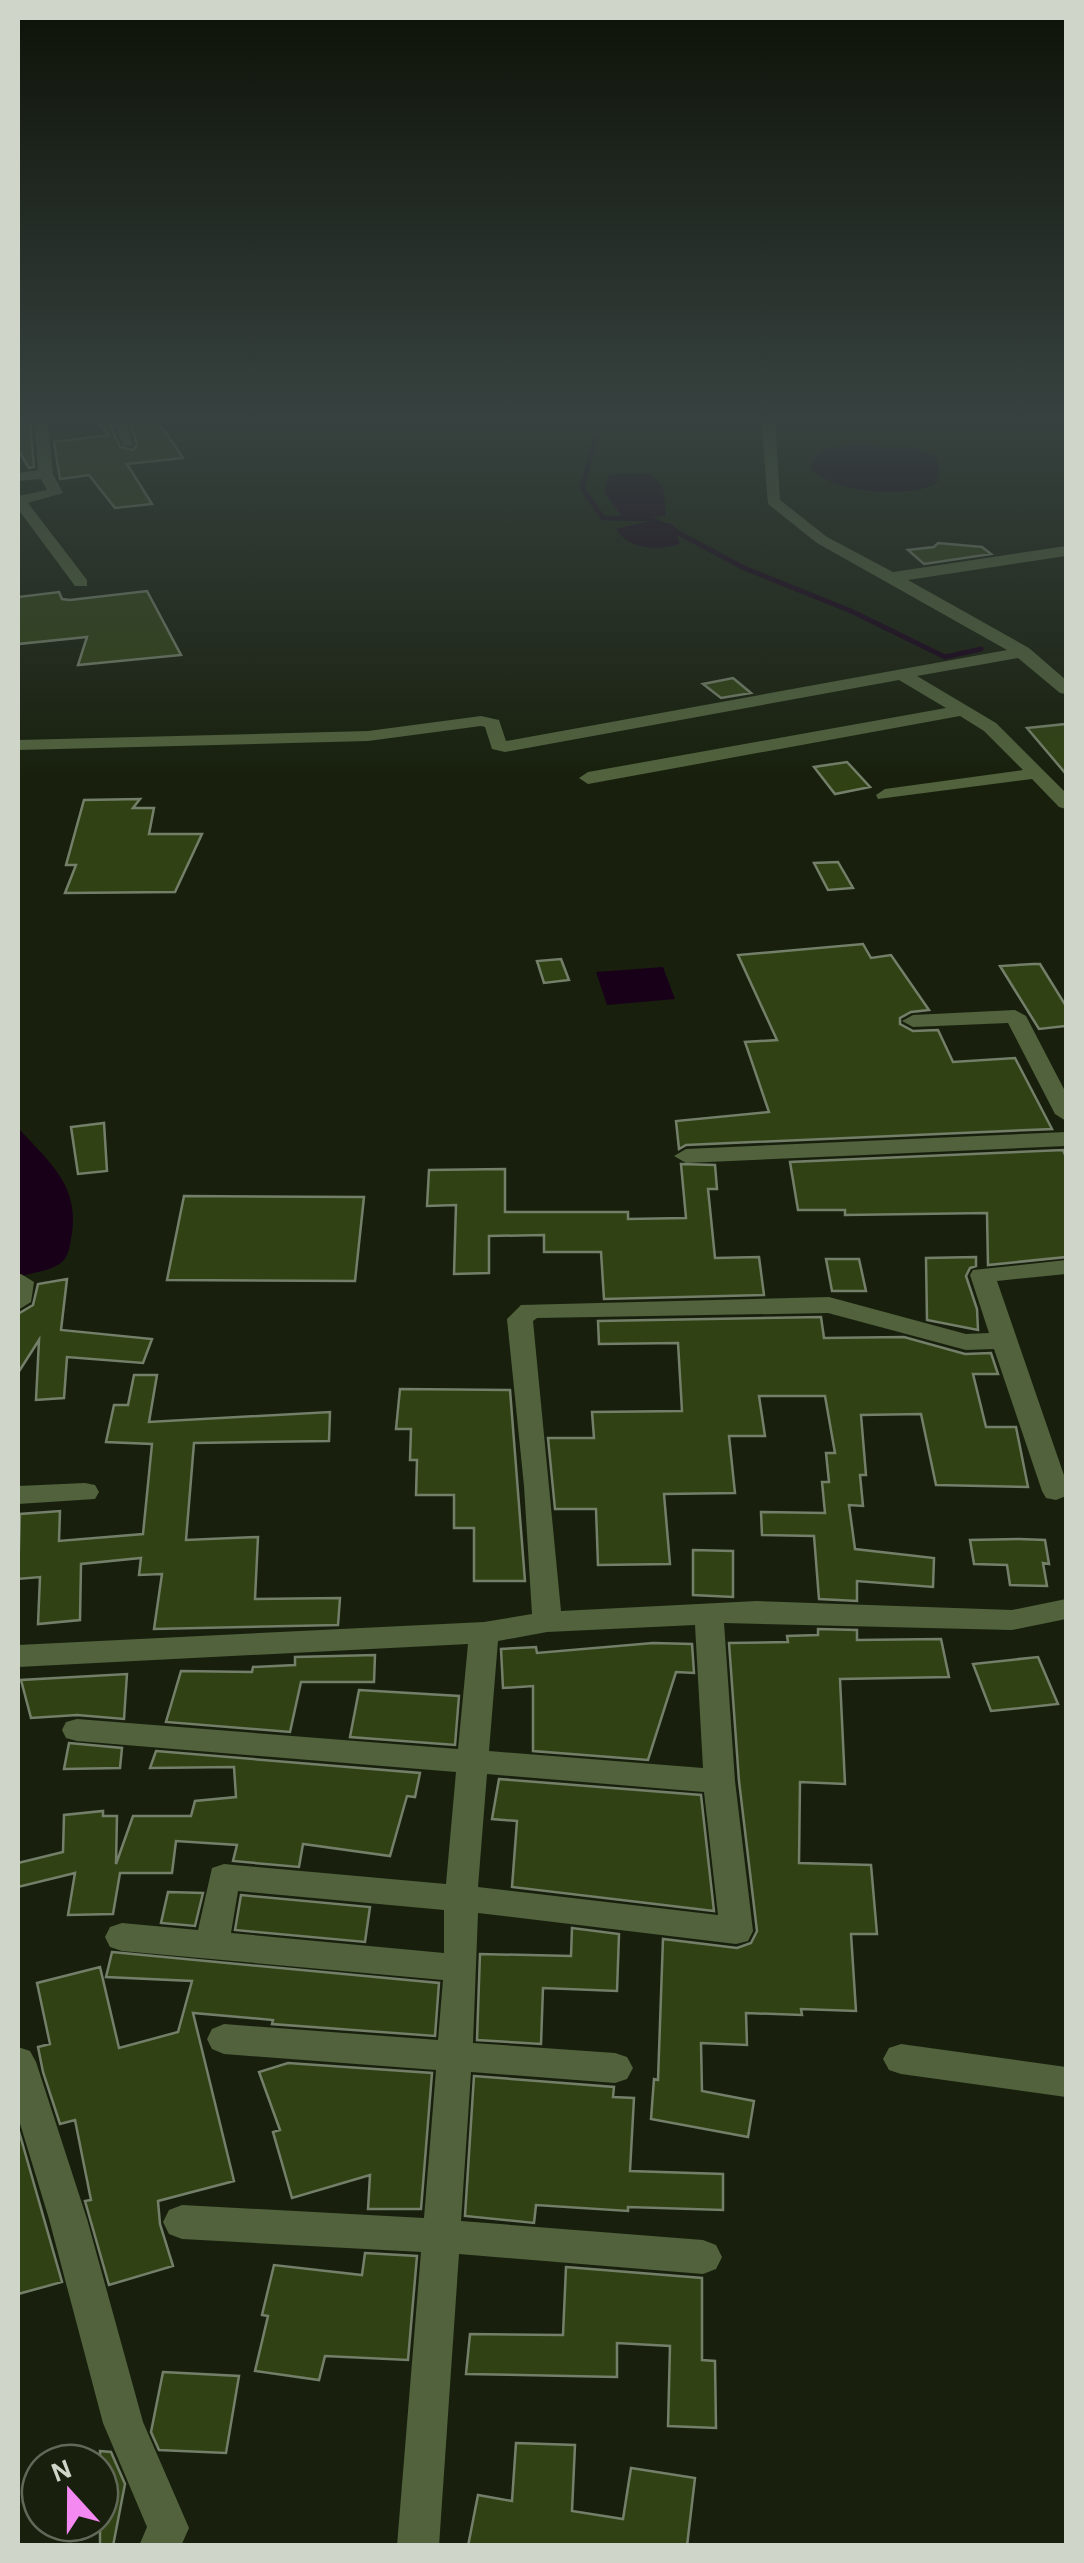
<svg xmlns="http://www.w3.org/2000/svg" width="1084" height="2563" font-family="'Alegreya Sans',sans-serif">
  <rect width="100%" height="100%" fill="#18200d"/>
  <path fill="#180019" d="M852 445 916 448 936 456 940 471 937 483C907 500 835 493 810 469 816 448 833 447 852 445Z
    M650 473 663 486 666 516 623 518 604 492 609 474Z
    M645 522 670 523 683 534 677 536 680 544C658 551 629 550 616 529Z
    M663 967 675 999 607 1005 596 972Z
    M18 1128C48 1161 79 1184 72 1233 70 1244 70 1254 62 1262 52 1271 30 1273 18 1277Z"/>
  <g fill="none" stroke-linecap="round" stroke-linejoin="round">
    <path stroke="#180019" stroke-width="5" d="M601 418 582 488 603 518 652 519 744 568 851 611 945 657 981 649"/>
  </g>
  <path fill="#304214" stroke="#747f69" stroke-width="2.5" d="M18 418H30L34 467 29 468 18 450Z
    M149 420 164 430 183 458 127 464 152 504 115 508 89 475 60 479 54 442 108 435 100 425 110 424 120 447 133 450 137 445 130 422Z
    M938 543 982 547 991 554 924 564 908 550 934 547Z
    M147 591 181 655 78 665 87 637 18 644V597L59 592 62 599 70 600Z
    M733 678 751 693 721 698 703 684Z
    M1066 724V774L1027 728Z
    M847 762 870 787 835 794 814 767Z
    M140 799 133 808H154L149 834H202L175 892 65 893 76 865H66L84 800Z
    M838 862 853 888 828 890 814 863Z
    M863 944 871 958 891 955 929 1010 911 1012 900 1018V1024L913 1031 938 1030 953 1062 1015 1058 1052 1129 686 1145 679 1149 676 1121 769 1112 745 1042 777 1040 738 955Z
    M561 959 569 980 544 983 537 961Z
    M1033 964H1040L1066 1006V1026L1039 1029 1000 966Z
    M104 1123 107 1171 78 1174 71 1127Z
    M1063 1150 1066 1157V1257L988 1265 987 1213 845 1215V1210H798L790 1162Z
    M681 1164 715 1165 717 1189H708L715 1258 759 1257 764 1295 604 1299 601 1252H544V1235L489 1236V1273L454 1274 456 1205 427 1206 429 1170 505 1169V1212H628V1219L686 1218Z
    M184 1196 364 1197 355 1281 167 1280Z
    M976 1257V1266L970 1268 966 1276 977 1309 978 1330 927 1320 926 1258Z
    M826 1259H859L866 1291H832Z
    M67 1279 61 1330 152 1339 143 1363 67 1357 64 1398 36 1400 39 1340 18 1373V1314L33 1305 38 1284Z
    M821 1317 824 1338 904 1337 965 1354 991 1353 998 1374H973L986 1427H1016L1028 1487 936 1485 921 1414 861 1415 866 1475H860L863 1506 849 1505 855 1549 934 1558 933 1587 857 1581V1601L819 1599 814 1536 762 1535 761 1512 825 1513 822 1482H829L826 1453H835L825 1396H759L765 1436H729L735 1493 664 1494 670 1564 598 1565 596 1509H555L548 1438H594L592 1412 682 1411 678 1343 599 1344 598 1321Z
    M134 1375H157L149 1422 330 1412 329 1441 194 1443 186 1540 258 1537 255 1599 340 1598 338 1625 154 1629 162 1574 139 1575 141 1558 81 1564 80 1620 38 1624 40 1577 18 1579 20 1514 60 1511 59 1541 143 1534 152 1444 106 1442 114 1405H128Z
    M400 1389 510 1390 525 1581H474V1528H454V1495H416L417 1460H410L411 1429H396Z
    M1019 1539 1045 1540 1049 1564 1043 1563 1047 1586 1010 1585 1007 1565 974 1564 970 1540Z
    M693 1550 733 1551V1597L693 1595Z
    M818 1629 857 1630V1640L941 1639 949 1677 840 1679 845 1784 800 1782 799 1863 871 1865 877 1934H851L856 2011 801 2009 802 2015 746 2013 747 2045 701 2043 702 2091 754 2101 748 2137 651 2119 654 2079 658 2080 663 1939 737 1948 751 1943 757 1931 739 1781 729 1643 788 1642 787 1636 818 1635Z
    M653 1643 692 1644 694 1673 676 1672 648 1760 533 1751V1686L503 1688 501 1649 536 1647 537 1653Z
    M375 1655 374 1682H301L290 1732 166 1722 181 1671 252 1672 253 1667 295 1665V1657Z
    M1038 1657 1058 1704 991 1711 973 1664Z
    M127 1674 124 1719 77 1715 31 1718 21 1680Z
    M359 1690 459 1696 455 1745 350 1737Z
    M69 1743 122 1748 120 1768 64 1769Z
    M156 1751 420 1773 415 1797 407 1796 390 1856 303 1844 299 1867 233 1861 237 1845 176 1841 172 1873H120L113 1914 68 1915 75 1873 18 1887V1863L63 1852 64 1815 103 1811V1816H117L116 1864 133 1816H191L195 1801 236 1797 234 1767 150 1768Z
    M499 1779 701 1795 714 1911 512 1887 517 1821 492 1819Z
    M168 1892 203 1893 195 1926 161 1923Z
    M241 1895 370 1907 365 1942 235 1930Z
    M572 1928 619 1934 617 1991 543 1988 541 2044 477 2040 480 1954 571 1956Z
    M112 1952 439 1983 435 2036 272 2024 273 2020 193 2013 234 2181 158 2201 160 2224 173 2266 109 2285 85 2201 91 2200 75 2120 60 2124 43 2072 38 2047 50 2044 37 1983 100 1967 119 2048 178 2032 192 1981 106 1977Z
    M288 2063 432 2073 421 2209H368L370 2175 292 2198 273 2132 280 2130 259 2072Z
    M474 2076 614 2087 613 2097 634 2098 630 2171 723 2174V2210L628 2207V2211L536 2205 534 2223 465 2216Z
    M18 2128 62 2282 18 2294Z
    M365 2253 417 2256 408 2360 325 2356 319 2380 255 2371 268 2316 262 2315 274 2265 362 2275Z
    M566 2267 702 2278V2360L715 2361 716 2428 668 2426 670 2346 617 2343V2377L466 2374 470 2334 563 2335Z
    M163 2372 239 2376 226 2453 159 2450 151 2432Z
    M516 2443 575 2445 572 2511 623 2519 631 2468 695 2478 687 2546H468L478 2495 512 2501Z
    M100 2451 111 2452 125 2484 113 2546H100Z"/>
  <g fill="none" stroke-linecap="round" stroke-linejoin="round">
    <path fill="#51623d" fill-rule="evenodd" d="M34 418H48L53 474 63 493 28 503 87 580V586H75L18 509V496L47 490 41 479 18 481V473L38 470Z
      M111 418H125L133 446H123Z
      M761 418H775L780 500 827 537 893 572 1066 546V556L908 580 1029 648 1066 680V694L1060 693 1018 658 917 676 996 723 1066 793V809L1059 807 1032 779 878 799 876 795 885 789 1023 770 984 731 960 716 588 784 579 778 588 772 946 708 899 680 505 752 492 749 485 727 481 726 368 741 18 750V740L368 731 481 716 499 720 506 741 1007 650 817 543 768 504Z
      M1015 1010 1026 1016 1066 1093V1121L1055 1114 1008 1023 913 1027 902 1021 913 1015Z
      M1066 1132V1146L686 1163 674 1156 686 1149Z
      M1066 1260V1274L997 1281 1066 1481V1496L1056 1500 1046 1498 1042 1491 994 1349 966 1350 828 1313 537 1318 533 1321 561 1611 757 1601 1012 1610 1066 1599V1619L1012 1630 724 1623 735 1781 753 1931 748 1941 736 1944 478 1913 473 2043 615 2053 627 2057 633 2068 627 2079 615 2083 471 2072 461 2221 703 2240 716 2245 722 2257 716 2269 703 2274 459 2254 439 2546H397L421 2252 182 2239 169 2234 163 2222 169 2210 182 2205 424 2218 436 2070 224 2054 212 2049 207 2039 212 2029 224 2024 438 2040 443 1980 122 1951 110 1947 105 1937 110 1927 122 1923 198 1930 212 1868 224 1864 446 1884 456 1772 77 1741 66 1738 62 1730 66 1722 77 1719 458 1749 468 1644 18 1667V1645L484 1622 532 1614 524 1486 507 1319 521 1305 829 1297 966 1334 989 1333 970 1275 973 1270ZM695 1625 703 1768 489 1751 498 1641 547 1632ZM487 1774 704 1792 718 1915 478 1887ZM238 1891 444 1910V1953L231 1933Z
      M21 1274 34 1282 31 1302 18 1310V1275Z
      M85 1483 95 1485 99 1492 95 1499 18 1504V1486Z
      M901 2044 1066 2067V2097L901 2074 889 2070 883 2059 889 2048Z
      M18 2047 30 2051 36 2062 87 2219 143 2422 189 2528 181 2546H139L147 2527 103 2423 49 2219 18 2117Z"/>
  </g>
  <linearGradient id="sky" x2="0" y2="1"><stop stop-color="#0d1207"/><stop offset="0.54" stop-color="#374240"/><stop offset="1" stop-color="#374240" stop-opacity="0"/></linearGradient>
  <rect width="1084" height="777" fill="url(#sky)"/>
  <rect width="1084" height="2563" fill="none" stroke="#cfd5c9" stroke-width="40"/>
  <g transform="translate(70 2493) rotate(339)"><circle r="48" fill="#18200d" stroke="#616858" stroke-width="2.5"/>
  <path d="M0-8L18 38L0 25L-18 38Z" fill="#f489f1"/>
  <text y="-15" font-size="28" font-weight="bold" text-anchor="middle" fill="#cfd5c9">N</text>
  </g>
</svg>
